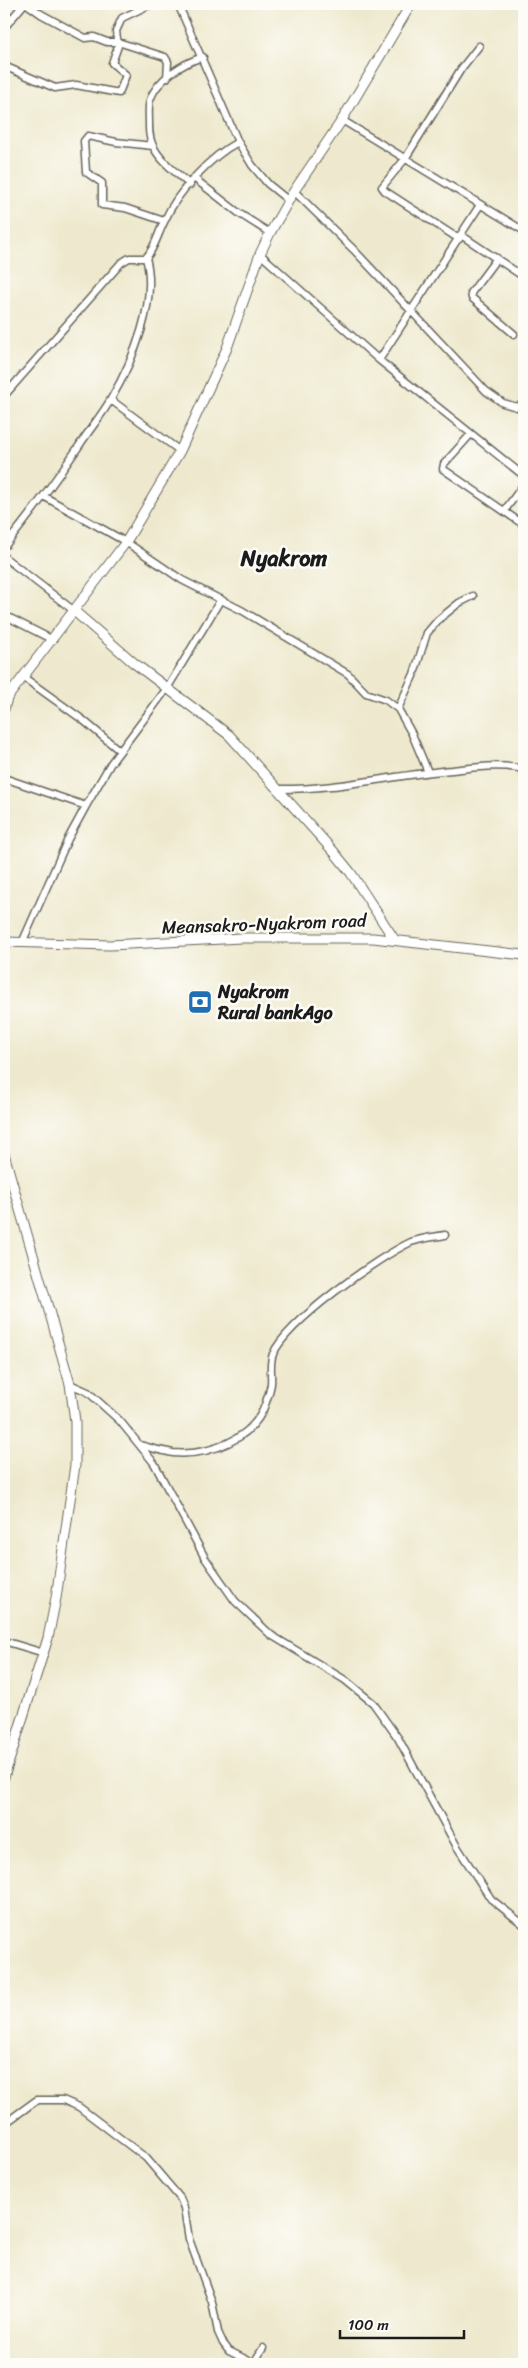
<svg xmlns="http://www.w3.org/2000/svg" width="528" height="2368" font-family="Sriracha,sans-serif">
  <rect width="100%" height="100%" fill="#fdfcf7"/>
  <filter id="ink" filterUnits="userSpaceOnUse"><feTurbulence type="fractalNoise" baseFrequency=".02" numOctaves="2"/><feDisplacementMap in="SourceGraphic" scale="10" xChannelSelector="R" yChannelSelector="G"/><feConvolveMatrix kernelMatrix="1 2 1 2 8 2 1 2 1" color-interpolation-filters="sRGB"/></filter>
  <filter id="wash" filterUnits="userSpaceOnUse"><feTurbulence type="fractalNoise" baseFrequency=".0096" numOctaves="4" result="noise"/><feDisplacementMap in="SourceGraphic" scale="20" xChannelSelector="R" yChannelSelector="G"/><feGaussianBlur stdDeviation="1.12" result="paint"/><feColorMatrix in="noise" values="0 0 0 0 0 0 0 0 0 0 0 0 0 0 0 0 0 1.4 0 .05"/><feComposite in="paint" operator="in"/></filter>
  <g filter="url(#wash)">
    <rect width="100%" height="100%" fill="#eee9ce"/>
  </g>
  <g filter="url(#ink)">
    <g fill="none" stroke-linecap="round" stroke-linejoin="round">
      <defs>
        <path id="minor" d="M27 4 41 14 85 38 94 37 107 42H118L165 57 168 62 167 78
          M178 4 238 142 252 165 268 184 289 201
          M4 28 24 4
          M4 66 55 88 76 85 119 93 126 75 112 63 118 46 116 31 122 18 151 4
          M342 120 524 231
          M153 146 116 142 88 136 84 141 86 172 102 183V205L125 208 164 221
          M195 179 240 214 270 233
          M190 185C177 173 160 161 153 146 149 138 149 131 149 123 149 116 148 107 150 100 157 79 183 63 203 57
          M294 191 354 250 486 391 503 403 517 407 524 403
          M461 235 524 277
          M459 239 385 191 382 187 405 159 461 69 479 46
          M260 254 379 360 524 476
          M497 258 471 293 472 298 514 334
          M379 360 480 205
          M4 396 121 263 129 258H146C156 246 158 233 165 220 177 192 211 156 238 142
          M111 400 180 451
          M471 434 444 464 443 469 524 525
          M45 497 126 542 182 580 243 611 348 674 366 693 386 700 398 709 412 734 428 772
          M505 510 524 484
          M4 547C31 514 55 481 79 446 89 430 102 415 111 399 133 361 158 301 146 258
          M4 557 73 610
          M4 615 51 639
          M23 677 83 720 120 751
          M398 709 414 674 427 633 438 620 459 603 473 596
          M4 778 86 806
          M277 789C335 790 394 775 452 770 476 767 500 764 524 769
          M22 943 68 839 86 806 111 763 168 687 221 599
          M70 1384 88 1392 120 1421 154 1463 205 1558 235 1601 271 1635 345 1680 373 1703 398 1738 456 1845 491 1899 524 1925
          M140 1445C150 1448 162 1451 173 1453 209 1456 255 1439 266 1402 268 1397 270 1390 271 1384 272 1374 269 1364 273 1354 288 1321 377 1258 411 1242 422 1238 434 1237 445 1235
          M4 1641 44 1653
          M4 2124 37 2100H63L79 2107 146 2158 180 2198 184 2208 189 2239 212 2302 218 2332 223 2343 229 2351 251 2362 255 2361 263 2348"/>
        <path id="tertiary" d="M73 610 134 663 229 735 334 852 351 873 394 939
          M4 709 7 698 126 542 180 451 227 348 260 254 270 233 294 191 342 120 411 4
          M4 1154 70 1384 75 1421V1465L56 1598 48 1638 4 1777"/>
        <path id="secondary" d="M4 942 110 945 241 938H373L524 955"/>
      </defs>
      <use href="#minor" stroke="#66645a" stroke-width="9"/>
      <use href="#tertiary" stroke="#66645a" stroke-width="11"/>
      <use href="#secondary" stroke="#66645a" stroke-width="11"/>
      <use href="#minor" stroke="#fff" stroke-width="6"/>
      <use href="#tertiary" stroke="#fff" stroke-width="9"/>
      <use href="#secondary" stroke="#fff" stroke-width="9"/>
    </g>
  </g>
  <defs>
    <symbol id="bank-square" viewBox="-11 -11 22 22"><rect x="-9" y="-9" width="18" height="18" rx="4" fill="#1f6fb2" stroke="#fdfcf7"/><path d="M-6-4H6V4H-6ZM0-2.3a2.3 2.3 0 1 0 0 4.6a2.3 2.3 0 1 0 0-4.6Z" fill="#fff"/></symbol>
  </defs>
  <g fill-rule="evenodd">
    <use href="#bank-square" x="186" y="988" width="28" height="28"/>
  </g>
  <g text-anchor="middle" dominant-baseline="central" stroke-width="5" stroke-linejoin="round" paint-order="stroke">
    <g font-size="18" fill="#1c1c1c" stroke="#fdfcf7">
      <text transform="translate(264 924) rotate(-2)">Meansakro-Nyakrom road</text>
    </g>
    <g font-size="18" font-weight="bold" fill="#1c1c1c" stroke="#fdfcf7" text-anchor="start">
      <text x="218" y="992">Nyakrom<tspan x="218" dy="21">Rural bankAgo</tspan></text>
    </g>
    <g font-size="22" font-weight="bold" fill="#1c1c1c" stroke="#fdfcf7">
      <text x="284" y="558">Nyakrom</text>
    </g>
  </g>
  <rect width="528" height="2368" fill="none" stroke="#fdfcf7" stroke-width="20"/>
  <path d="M340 2330v8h124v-8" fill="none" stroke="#1c1c1c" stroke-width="2.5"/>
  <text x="348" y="2330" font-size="15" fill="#1c1c1c" stroke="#fdfcf7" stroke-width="4" paint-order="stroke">100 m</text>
</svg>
